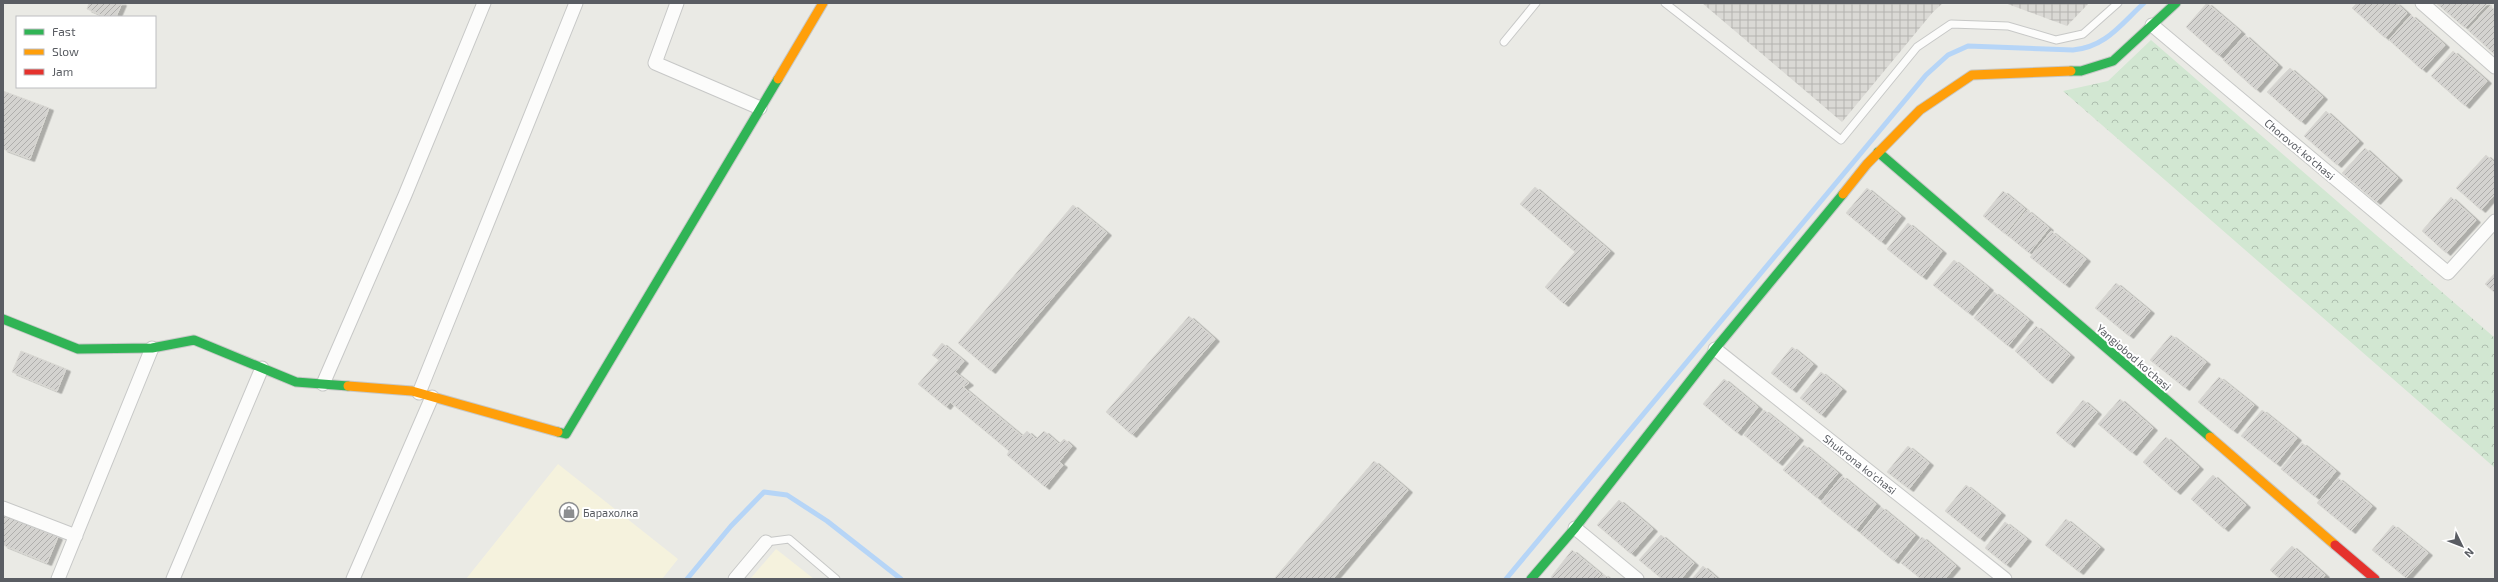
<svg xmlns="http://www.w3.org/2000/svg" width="2498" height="582" font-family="'Exo 2',sans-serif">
  <defs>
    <pattern id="industrial-grid" width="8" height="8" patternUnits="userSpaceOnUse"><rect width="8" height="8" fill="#dad9d5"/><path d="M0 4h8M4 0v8" fill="none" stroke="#b4b3b0"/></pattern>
    <pattern id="forest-crowns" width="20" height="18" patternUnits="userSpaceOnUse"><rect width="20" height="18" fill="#d2e7d2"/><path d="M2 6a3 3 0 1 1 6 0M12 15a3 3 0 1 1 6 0" fill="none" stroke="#adbeae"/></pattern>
    <pattern id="building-hatch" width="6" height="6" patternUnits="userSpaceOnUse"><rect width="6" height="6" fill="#d4d3d0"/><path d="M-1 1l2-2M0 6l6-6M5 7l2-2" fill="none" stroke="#afaeac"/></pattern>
    <filter id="shadow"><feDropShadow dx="4.5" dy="2.5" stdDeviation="0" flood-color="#0004"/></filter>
  </defs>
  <rect width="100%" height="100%" fill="#eaeae5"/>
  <path fill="#f5f2dd" d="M558 464 678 559 662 579H466Z
    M776 549 814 579H750Z"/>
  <path fill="url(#industrial-grid)" d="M1702 3H1943L1933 12 1842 122Z
    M2005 3H2089L2067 26Z"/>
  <path fill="url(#forest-crowns)" d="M2151 40 2495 338V468L2063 91 2108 81Z"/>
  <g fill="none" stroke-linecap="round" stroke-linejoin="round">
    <path stroke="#b6d5f7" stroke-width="5" d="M687 579 731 526 764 492 787 495 827 521 901 579
      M1506 579 1926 75 1948 55 1968 46 2073 50C2106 47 2121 24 2144 3"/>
  </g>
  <path fill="url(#building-hatch)" stroke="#dad9d4" filter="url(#shadow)" d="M89 3H122L116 17H106L87 9Z
    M2207 3 2241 32 2219 56 2186 27Z
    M2357 3H2396L2407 13 2385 38 2352 8Z
    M2436 3H2486L2487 4 2465 28Z
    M2490 6 2495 10V55L2468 30Z
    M2411 15 2445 45 2422 70 2389 40Z
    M2245 35 2278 65 2256 90 2223 60Z
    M2453 51 2487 81 2465 106 2431 76Z
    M2290 68 2323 97 2301 122 2267 92Z
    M3 91 49 108 30 159 3 149Z
    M2326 111 2359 141 2337 165 2304 136Z
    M2365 148 2398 178 2376 202 2342 173Z
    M2486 155 2495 163V194L2481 210 2456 188Z
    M1535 187 1610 251 1564 304 1545 287 1575 252 1520 204Z
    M1867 188 1901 216 1881 242 1846 213Z
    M2003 191 2025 209 2005 234 1983 216Z
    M2451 197 2476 220 2446 253 2422 231Z
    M1073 205 1107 233 991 371 958 343Z
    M2027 210 2049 228 2029 253 2007 235Z
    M1908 223 1942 251 1922 277 1887 249Z
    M2051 231 2086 259 2065 285 2030 257Z
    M1954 260 1989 288 1968 313 1933 285Z
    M2495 273V293L2485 284Z
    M2116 283 2150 311 2129 336 2095 308Z
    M1994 292 2029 320 2008 346 1974 318Z
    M1189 316 1215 339 1132 435 1106 412Z
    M2036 326 2070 355 2048 381 2015 351Z
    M2171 335 2206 362 2185 388 2150 360Z
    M942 343 964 361 955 372 969 383 963 387 1022 436 1027 431 1036 439 1044 431 1059 444 1064 439 1072 446 1059 462 1063 465 1045 487 1007 455 1009 451 950 402 946 407 918 384 939 360 932 355Z
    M1792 347 1813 364 1792 390 1771 373Z
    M21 351 66 369 57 391 12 372Z
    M1821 372 1842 389 1821 415 1800 398Z
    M2219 377 2254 405 2233 431 2198 402Z
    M1724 379 1758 407 1737 433 1703 404Z
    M2120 399 2153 428 2132 453 2098 424Z
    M2083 400 2097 412 2070 445 2056 433Z
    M1764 410 1799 438 1778 463 1744 435Z
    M2262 410 2297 438 2276 464 2241 436Z
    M2166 437 2199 467 2176 492 2143 462Z
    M2302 443 2336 471 2315 497 2281 469Z
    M1804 445 1838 473 1817 498 1783 470Z
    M1908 446 1929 463 1909 489 1887 472Z
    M1374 461 1408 490 1333 579H1274Z
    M2213 475 2246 505 2224 529 2191 499Z
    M1842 476 1876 504 1856 530 1821 502Z
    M2338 478 2372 506 2351 531 2317 503Z
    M1966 485 2001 513 1980 539 1945 511Z
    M1619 500 1653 529 1631 554 1597 525Z
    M1881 507 1915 535 1894 561 1860 533Z
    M3 515 58 537 47 563 3 545Z
    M2066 519 2100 547 2079 572 2045 545Z
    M2005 522 2027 539 2006 565 1985 548Z
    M2393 525 2428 553 2406 578 2372 550Z
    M1661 535 1694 563 1681 579H1662L1639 560Z
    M1922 537 1956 566 1945 579H1921L1901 563Z
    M2292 546 2325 575 2322 579H2280L2270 570Z
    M1572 550 1601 574 1596 579H1554L1551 577Z
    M1703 566 1718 579H1692Z
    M1603 574 1610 579H1599Z"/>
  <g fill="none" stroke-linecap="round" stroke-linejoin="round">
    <defs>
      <path id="lane" d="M1665 3 1841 140 1917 47 1951 24 2008 26 2056 40 2083 34 2118 3
        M1504 42 1536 3
        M766 542 789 539 836 579"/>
      <path id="street" d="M677 3 655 63 760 108
        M2422 3 2495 67
        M2152 25 2448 273 2495 221
        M1715 349 2005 579
        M323 384 405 195 484 3
        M419 393 576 3
        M3 508 76 536
        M1575 528 1637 579
        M58 579 152 348
        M173 579 262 368
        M353 579 432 397
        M735 579 766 542"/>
      <path id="fast" d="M2071 71H2081L2113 61 2176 3
        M1878 152 2210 437
        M3 319 78 349 152 348 194 340 296 382 348 386
        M558 432 566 434 778 79
        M1531 579 1575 528 1715 349 1843 194"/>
      <path id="slow" d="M778 79 823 3
        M1843 194 1867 164 1920 110 1972 75 2071 71
        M348 386 412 391 558 432
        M2210 437 2335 545"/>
      <path id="jam" d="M2335 545 2375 579"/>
    </defs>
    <use href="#lane" stroke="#c7c8c7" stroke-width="9"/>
    <use href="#street" stroke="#c7c8c7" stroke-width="15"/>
    <use href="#fast" stroke="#c7c8c7" stroke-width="11"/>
    <use href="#slow" stroke="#c7c8c7" stroke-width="11"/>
    <use href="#jam" stroke="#c7c8c7" stroke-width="11"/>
    <use href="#lane" stroke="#fcfcfb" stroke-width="7"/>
    <use href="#street" stroke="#fcfcfb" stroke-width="13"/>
    <use href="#fast" stroke="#30b455" stroke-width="9"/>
    <use href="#slow" stroke="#ff9f0a" stroke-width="9"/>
    <use href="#jam" stroke="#e5322d" stroke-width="9"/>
  </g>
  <defs>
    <symbol id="shop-ring" viewBox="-11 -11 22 22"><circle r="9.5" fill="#fff" stroke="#8c8e90" stroke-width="1.5"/><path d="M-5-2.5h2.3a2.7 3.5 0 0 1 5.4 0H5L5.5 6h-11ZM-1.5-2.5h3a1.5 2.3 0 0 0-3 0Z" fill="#8c8e90"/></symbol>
  </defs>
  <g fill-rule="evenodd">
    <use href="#shop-ring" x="558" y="501" width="22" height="22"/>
  </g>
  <g text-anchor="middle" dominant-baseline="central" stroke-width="4" stroke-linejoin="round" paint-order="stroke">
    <g font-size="11" fill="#5a5d63" stroke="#fff">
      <text transform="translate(2300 149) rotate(40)">Chorovot ko'chasi</text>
      <text transform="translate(2134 357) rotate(41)">Yangiobod ko'chasi</text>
      <text transform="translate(1860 464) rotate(38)">Shukrona ko'chasi</text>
    </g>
    <g font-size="11" fill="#5a5d63" stroke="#fff" text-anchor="start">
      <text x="583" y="512">Барахолка</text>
    </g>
  </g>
  <rect width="2498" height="582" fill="none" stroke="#5a5d63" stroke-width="8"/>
  <rect x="16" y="16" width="140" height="72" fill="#ffffff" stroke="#bdbec1"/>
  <rect x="24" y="29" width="20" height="6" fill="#30b455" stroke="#bdbec1"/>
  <text x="52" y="36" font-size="12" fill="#5a5d63">Fast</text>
  <rect x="24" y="49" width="20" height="6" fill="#ff9f0a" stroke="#bdbec1"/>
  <text x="52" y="56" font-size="12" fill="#5a5d63">Slow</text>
  <rect x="24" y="69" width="20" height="6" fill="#e5322d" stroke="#bdbec1"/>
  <text x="52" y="76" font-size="12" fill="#5a5d63">Jam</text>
  <g transform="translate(2462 546) rotate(133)" stroke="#ffffff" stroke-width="3" paint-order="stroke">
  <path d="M0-3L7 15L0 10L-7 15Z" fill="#5a5d63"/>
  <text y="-6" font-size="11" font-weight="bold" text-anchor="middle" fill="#5a5d63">N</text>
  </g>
</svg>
